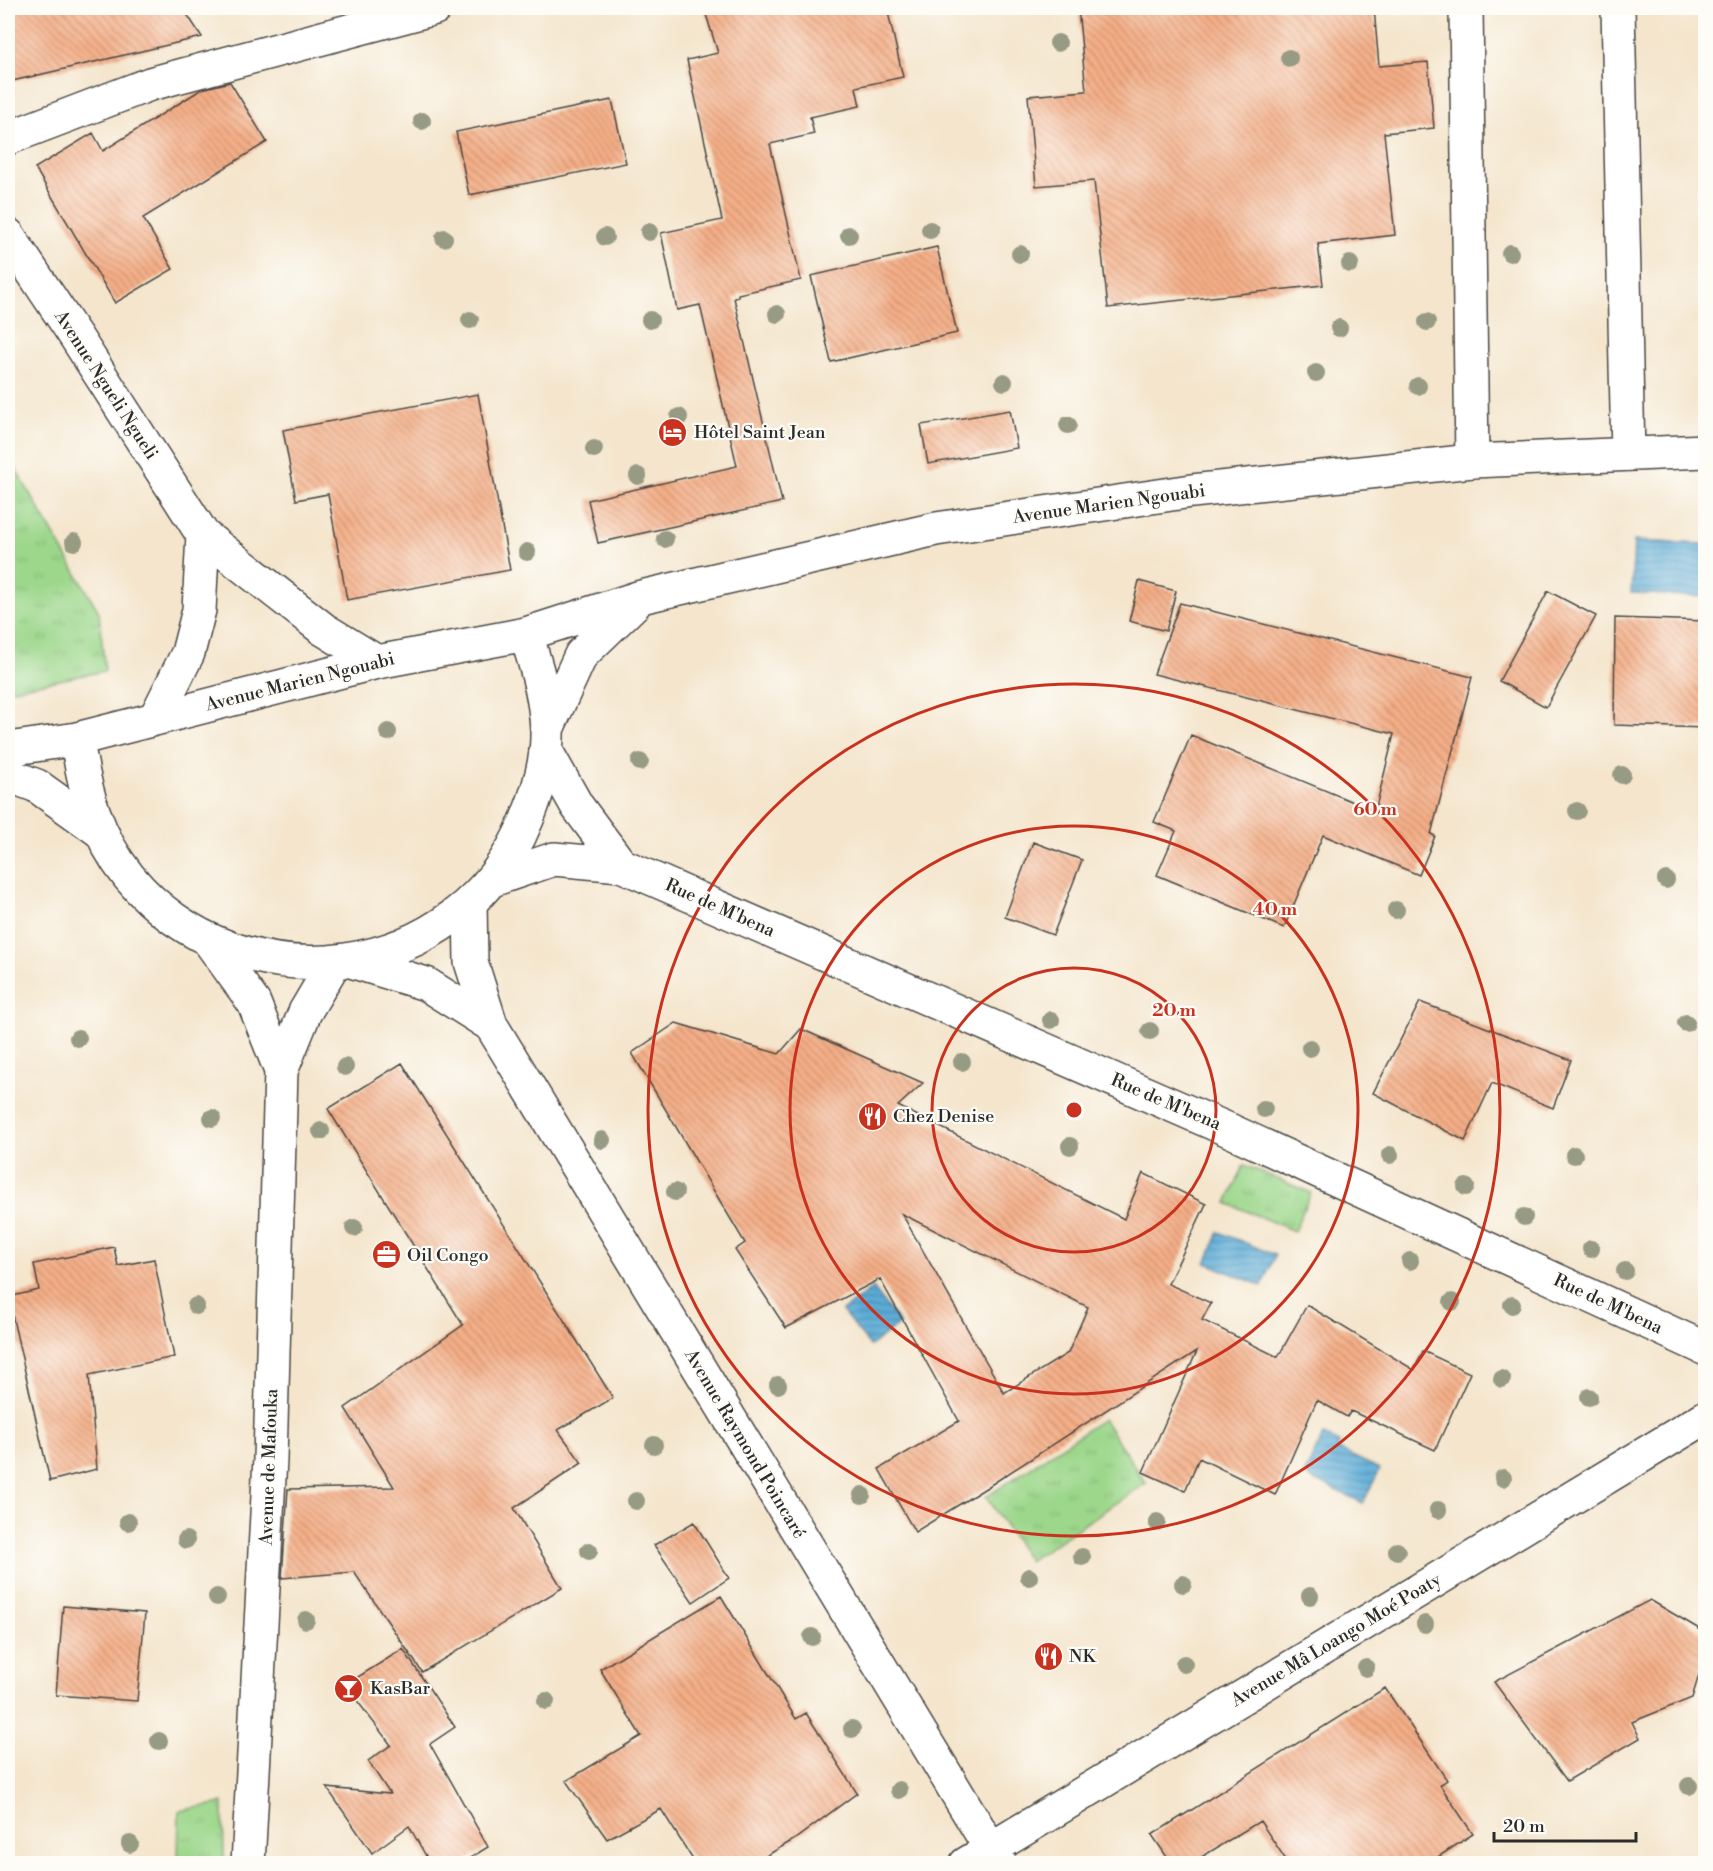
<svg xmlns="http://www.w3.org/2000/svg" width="1713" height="1871" font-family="'Libre Bodoni',serif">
  <defs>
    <pattern id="grass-tufts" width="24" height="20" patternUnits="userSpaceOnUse" patternTransform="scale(1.5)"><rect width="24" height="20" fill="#9cd78b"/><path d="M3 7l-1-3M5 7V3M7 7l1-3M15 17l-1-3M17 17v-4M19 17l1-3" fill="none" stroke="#87b978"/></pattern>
    <pattern id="water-rules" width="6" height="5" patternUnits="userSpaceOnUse" patternTransform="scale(1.5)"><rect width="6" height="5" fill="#5cacd7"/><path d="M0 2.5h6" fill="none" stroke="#4c8caf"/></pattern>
    <pattern id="building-back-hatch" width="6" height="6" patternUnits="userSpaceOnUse" patternTransform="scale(1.5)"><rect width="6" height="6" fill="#f5af87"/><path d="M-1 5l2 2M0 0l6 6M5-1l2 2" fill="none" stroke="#c78f6f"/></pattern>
  </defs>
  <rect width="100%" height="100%" fill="#fdfcf7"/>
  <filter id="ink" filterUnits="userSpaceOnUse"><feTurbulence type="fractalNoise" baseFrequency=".0167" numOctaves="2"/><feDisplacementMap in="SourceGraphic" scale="12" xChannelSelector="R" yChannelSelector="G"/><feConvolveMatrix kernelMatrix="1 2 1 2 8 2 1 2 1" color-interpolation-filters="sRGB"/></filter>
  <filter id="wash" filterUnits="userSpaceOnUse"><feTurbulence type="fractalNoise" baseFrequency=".008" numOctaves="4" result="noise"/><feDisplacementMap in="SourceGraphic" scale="24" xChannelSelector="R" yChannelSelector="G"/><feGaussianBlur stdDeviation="1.35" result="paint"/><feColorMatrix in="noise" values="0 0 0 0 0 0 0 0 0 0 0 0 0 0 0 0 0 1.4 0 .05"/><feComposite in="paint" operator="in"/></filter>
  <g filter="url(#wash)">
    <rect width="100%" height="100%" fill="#f4e5cc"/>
    <path fill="url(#grass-tufts)" stroke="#64815b" stroke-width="1.5" d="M8 456 99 612 105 671 8 690Z
      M1244 1165 1311 1193 1294 1231 1227 1203Z
      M1103 1419 1146 1483 1029 1561 986 1497Z
      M223 1803 224 1863H178L179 1811Z"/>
    <path fill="url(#water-rules)" stroke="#446c81" stroke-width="1.5" d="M1634 541 1705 544V597L1631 593Z
      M1219 1232 1275 1255 1262 1286 1206 1263Z
      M873 1288 900 1324 870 1346 842 1311Z
      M1323 1435 1340 1443 1337 1449 1380 1469 1363 1503 1304 1475Z"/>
    <g id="blocks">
      <path fill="url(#building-back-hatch)" fill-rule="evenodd" d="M8 8H183L202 37 8 82Z
        M704 8H887L903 77 856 87 860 106 810 117 814 134 770 144 801 280 738 294V297L734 298 782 502 598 543 588 500 737 466 700 305 677 310 661 233 722 220 687 60 718 53Z
        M1078 8H1374L1379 66 1428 62 1434 128 1384 133 1395 235 1318 244 1323 285 1108 308 1094 181 1036 186 1028 96 1086 91Z
        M230 82 267 142 143 218 173 269 115 303 35 168 93 133 103 151 202 89Z
        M612 100 626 163 469 195 456 132Z
        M937 247 957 333 831 362 811 276Z
        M478 394 510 570 347 600 328 494 296 500 283 430Z
        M1010 410 1017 448 928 464 921 425Z
        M1139 581 1176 591 1166 631 1129 621Z
        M1548 591 1596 616 1546 707 1499 681Z
        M1180 603 1472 677 1431 834 1435 836 1419 875 1323 835 1284 928 1157 875 1176 831 1154 822 1191 735 1375 811 1394 734 1154 674Z
        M1615 618 1706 621V728L1614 725Z
        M1033 842 1082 860 1053 935 1005 917Z
        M1420 1002 1571 1060 1553 1108 1492 1083 1465 1141 1373 1093Z
        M676 1023 779 1054 801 1029 923 1083 898 1106 1124 1219 1143 1173 1206 1204 1168 1284 1211 1303 1202 1320 1278 1357 1307 1305 1414 1370 1423 1351 1470 1373 1435 1450 1351 1411 1347 1417 1317 1400 1275 1495 1199 1458 1185 1491 1143 1472 1197 1351 989 1486 915 1532 879 1469 959 1421 880 1279 786 1328 735 1250 745 1243 632 1053ZM902 1214 1088 1307 1068 1353 1004 1393Z
        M402 1063 613 1398 558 1430 582 1463 514 1508 562 1588 422 1672 354 1572 282 1578 288 1489 394 1487 345 1408 463 1325 328 1109Z
        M114 1247 118 1266 154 1259 174 1357 89 1375 97 1469 50 1481 8 1297 39 1290 34 1264Z
        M694 1522 729 1578 693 1602 654 1545Z
        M721 1596 796 1719 806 1713 857 1793 795 1839 754 1863H695L661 1809 607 1839 566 1781 641 1736 600 1669Z
        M1650 1600 1706 1633V1652L1692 1698 1632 1722 1640 1738 1567 1781 1494 1682Z
        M63 1606 145 1613 137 1701 56 1695Z
        M403 1649 455 1727 430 1744 488 1847 462 1863H430L409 1826 372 1853 327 1788 390 1794 368 1761 391 1745 345 1685Z
        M1385 1688 1447 1780 1440 1785 1473 1834 1429 1863H1288L1260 1821 1192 1863H1171L1152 1835Z"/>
    </g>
  </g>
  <g filter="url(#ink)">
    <use href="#blocks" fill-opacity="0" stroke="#494743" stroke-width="1.5"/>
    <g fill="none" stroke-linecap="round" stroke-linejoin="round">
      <defs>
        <path id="minor" d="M1466 8 1472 461
          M1618 8 1628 454
          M8 138 150 84 435 8
          M8 235 76 337 203 535 323 629 377 662
          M156 717 188 653 199 610 203 535
          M546 751 577 806 621 865
          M492 880 554 859 621 865 1229 1130 1706 1349
          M470 903 471 962 491 1025 1000 1864
          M210 942 254 1003 281 1071
          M351 961 426 984 491 1025
          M248 1864 270 1459 281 1071 305 1012 334 963
          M966 1864 1706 1417"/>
        <path id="major" d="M547 729 581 655 636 602
          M77 739C84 789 96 836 129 877 240 1011 461 984 527 819 538 792 548 761 547 731 546 697 536 666 526 634
          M8 749 77 739 377 662 526 634 641 597 936 529 1192 491 1472 461 1706 451
          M8 775 37 786 100 831"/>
      </defs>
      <use href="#minor" stroke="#494743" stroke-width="36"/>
      <use href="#major" stroke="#494743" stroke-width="36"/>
      <use href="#minor" stroke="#fff" stroke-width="33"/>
      <use href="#major" stroke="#fff" stroke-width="33"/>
    </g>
    <g fill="#989b83">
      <circle cx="1058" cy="43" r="9"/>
      <circle cx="1289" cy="58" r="9"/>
      <circle cx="422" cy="121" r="9"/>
      <circle cx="930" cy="230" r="9"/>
      <circle cx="649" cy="232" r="9"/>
      <circle cx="849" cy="235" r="9"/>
      <circle cx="605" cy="237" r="9"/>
      <circle cx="444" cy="238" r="9"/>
      <circle cx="1510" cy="253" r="9"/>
      <circle cx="1020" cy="254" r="9"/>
      <circle cx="1350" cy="264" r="9"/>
      <circle cx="777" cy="314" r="9"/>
      <circle cx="470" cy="320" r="9"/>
      <circle cx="650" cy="320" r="9"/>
      <circle cx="1427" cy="322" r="9"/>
      <circle cx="1339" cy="328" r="9"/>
      <circle cx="1316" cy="373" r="9"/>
      <circle cx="1004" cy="382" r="9"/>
      <circle cx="1418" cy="386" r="9"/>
      <circle cx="679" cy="417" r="9"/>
      <circle cx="1068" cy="425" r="9"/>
      <circle cx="594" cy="449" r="9"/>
      <circle cx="638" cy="476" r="9"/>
      <circle cx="665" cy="539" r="9"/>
      <circle cx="74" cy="542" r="9"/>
      <circle cx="527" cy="552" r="9"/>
      <circle cx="388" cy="732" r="9"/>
      <circle cx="640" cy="762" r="9"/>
      <circle cx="1622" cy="775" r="9"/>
      <circle cx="1577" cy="811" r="9"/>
      <circle cx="1666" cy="880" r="9"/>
      <circle cx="1396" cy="910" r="9"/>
      <circle cx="1051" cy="1020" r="9"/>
      <circle cx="1686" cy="1023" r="9"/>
      <circle cx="1150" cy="1031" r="9"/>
      <circle cx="78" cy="1038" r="9"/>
      <circle cx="1310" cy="1048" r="9"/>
      <circle cx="962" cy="1062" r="9"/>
      <circle cx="345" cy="1067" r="9"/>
      <circle cx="1264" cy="1109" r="9"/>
      <circle cx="212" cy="1118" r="9"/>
      <circle cx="321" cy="1131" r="9"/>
      <circle cx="602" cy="1140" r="9"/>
      <circle cx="1070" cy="1146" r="9"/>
      <circle cx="1390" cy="1155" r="9"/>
      <circle cx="1574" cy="1155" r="9"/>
      <circle cx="1466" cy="1187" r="9"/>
      <circle cx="675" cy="1192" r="9"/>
      <circle cx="1524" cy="1217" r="9"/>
      <circle cx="354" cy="1228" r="9"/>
      <circle cx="1591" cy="1249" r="9"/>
      <circle cx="1410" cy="1261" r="9"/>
      <circle cx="1625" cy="1271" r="9"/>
      <circle cx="1452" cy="1302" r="9"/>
      <circle cx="1512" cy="1305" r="9"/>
      <circle cx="196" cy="1306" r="9"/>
      <circle cx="1502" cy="1379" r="9"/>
      <circle cx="778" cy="1385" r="9"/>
      <circle cx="1589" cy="1397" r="9"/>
      <circle cx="654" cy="1445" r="9"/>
      <circle cx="1503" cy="1478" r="9"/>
      <circle cx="862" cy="1495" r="9"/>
      <circle cx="636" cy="1501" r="9"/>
      <circle cx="1438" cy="1510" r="9"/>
      <circle cx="128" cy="1522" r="9"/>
      <circle cx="1157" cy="1522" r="9"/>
      <circle cx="186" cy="1540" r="9"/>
      <circle cx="589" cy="1551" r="9"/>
      <circle cx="1397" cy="1551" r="9"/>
      <circle cx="1082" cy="1557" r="9"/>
      <circle cx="1029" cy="1577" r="9"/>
      <circle cx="1183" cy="1584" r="9"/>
      <circle cx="1310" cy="1596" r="9"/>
      <circle cx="217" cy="1597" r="9"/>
      <circle cx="306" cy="1620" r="9"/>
      <circle cx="1425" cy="1624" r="9"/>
      <circle cx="812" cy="1637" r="9"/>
      <circle cx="1184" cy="1664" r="9"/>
      <circle cx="1366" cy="1668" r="9"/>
      <circle cx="546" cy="1701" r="9"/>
      <circle cx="852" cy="1729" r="9"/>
      <circle cx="159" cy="1741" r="9"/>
      <circle cx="1689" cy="1786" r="9"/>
      <circle cx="899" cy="1790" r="9"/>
      <circle cx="130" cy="1844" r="9"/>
    </g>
  </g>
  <g fill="none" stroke="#c8321e" stroke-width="3">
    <circle cx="1074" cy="1110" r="142"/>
    <circle cx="1074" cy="1110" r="284"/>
    <circle cx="1074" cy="1110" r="426"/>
  </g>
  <defs>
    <symbol id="hotel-disc" viewBox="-11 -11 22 22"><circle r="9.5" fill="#c8321e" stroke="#fdfcf7"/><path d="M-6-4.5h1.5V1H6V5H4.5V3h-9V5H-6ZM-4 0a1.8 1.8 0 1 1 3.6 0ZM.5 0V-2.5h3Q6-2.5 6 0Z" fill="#fff"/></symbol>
    <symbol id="restaurant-disc" viewBox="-11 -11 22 22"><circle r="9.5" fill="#c8321e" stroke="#fdfcf7"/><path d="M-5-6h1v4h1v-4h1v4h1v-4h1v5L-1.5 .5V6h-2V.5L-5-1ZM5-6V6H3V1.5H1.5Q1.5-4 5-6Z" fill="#fff"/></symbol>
    <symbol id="office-disc" viewBox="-11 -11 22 22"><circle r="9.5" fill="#c8321e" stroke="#fdfcf7"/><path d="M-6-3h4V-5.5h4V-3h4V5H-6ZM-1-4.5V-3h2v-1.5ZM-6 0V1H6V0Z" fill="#fff"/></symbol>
    <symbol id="bar-disc" viewBox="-11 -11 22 22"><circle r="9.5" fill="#c8321e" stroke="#fdfcf7"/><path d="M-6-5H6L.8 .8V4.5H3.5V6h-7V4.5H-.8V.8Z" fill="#fff"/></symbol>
  </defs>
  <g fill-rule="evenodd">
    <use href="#hotel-disc" x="656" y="416" width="33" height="33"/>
    <use href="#restaurant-disc" x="856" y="1100" width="33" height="33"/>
    <use href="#office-disc" x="370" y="1238" width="33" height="33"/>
    <use href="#restaurant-disc" x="1032" y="1640" width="33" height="33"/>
    <use href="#bar-disc" x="332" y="1672" width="33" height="33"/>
  </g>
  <g text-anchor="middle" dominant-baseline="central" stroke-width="4.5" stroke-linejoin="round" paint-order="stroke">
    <g font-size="18" fill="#2b2b2b" stroke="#fdfcf7">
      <text transform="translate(106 385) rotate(57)">Avenue Ngueli Ngueli</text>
      <text transform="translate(1109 504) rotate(-8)">Avenue Marien Ngouabi</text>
      <text transform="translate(300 682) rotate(-14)">Avenue Marien Ngouabi</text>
      <text transform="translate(720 908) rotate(24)">Rue de M'bena</text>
      <text transform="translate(1166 1102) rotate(23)">Rue de M'bena</text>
      <text transform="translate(1608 1304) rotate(25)">Rue de M'bena</text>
      <text transform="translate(745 1444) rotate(59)">Avenue Raymond Poincaré</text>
      <text transform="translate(269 1467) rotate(-88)">Avenue de Mafouka</text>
      <text transform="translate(1336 1640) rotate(-31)">Avenue Mâ Loango Moé Poaty</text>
    </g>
    <g font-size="18" fill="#2b2b2b" stroke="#fdfcf7" text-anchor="start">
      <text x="694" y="432">Hôtel Saint Jean</text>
      <text x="893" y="1116">Chez Denise</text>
      <text x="407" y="1255">Oil Congo</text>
      <text x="1069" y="1656">NK</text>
      <text x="370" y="1688">KasBar</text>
    </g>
  </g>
  <circle cx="1074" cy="1110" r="9" fill="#c8321e" stroke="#fdfcf7" stroke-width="3"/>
  <g font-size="18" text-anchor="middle" font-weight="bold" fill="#c8321e" stroke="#fdfcf7" stroke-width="4.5" stroke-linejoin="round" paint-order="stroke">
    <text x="1375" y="815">60 m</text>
    <text x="1275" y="915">40 m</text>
    <text x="1174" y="1016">20 m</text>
  </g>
  <rect width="1713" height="1871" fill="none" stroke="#fdfcf7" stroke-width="30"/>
  <path d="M1494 1832v9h142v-9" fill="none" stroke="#2b2b2b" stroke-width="3"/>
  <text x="1503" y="1832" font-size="18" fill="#2b2b2b" stroke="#fdfcf7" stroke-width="4.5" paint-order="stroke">20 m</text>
</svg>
